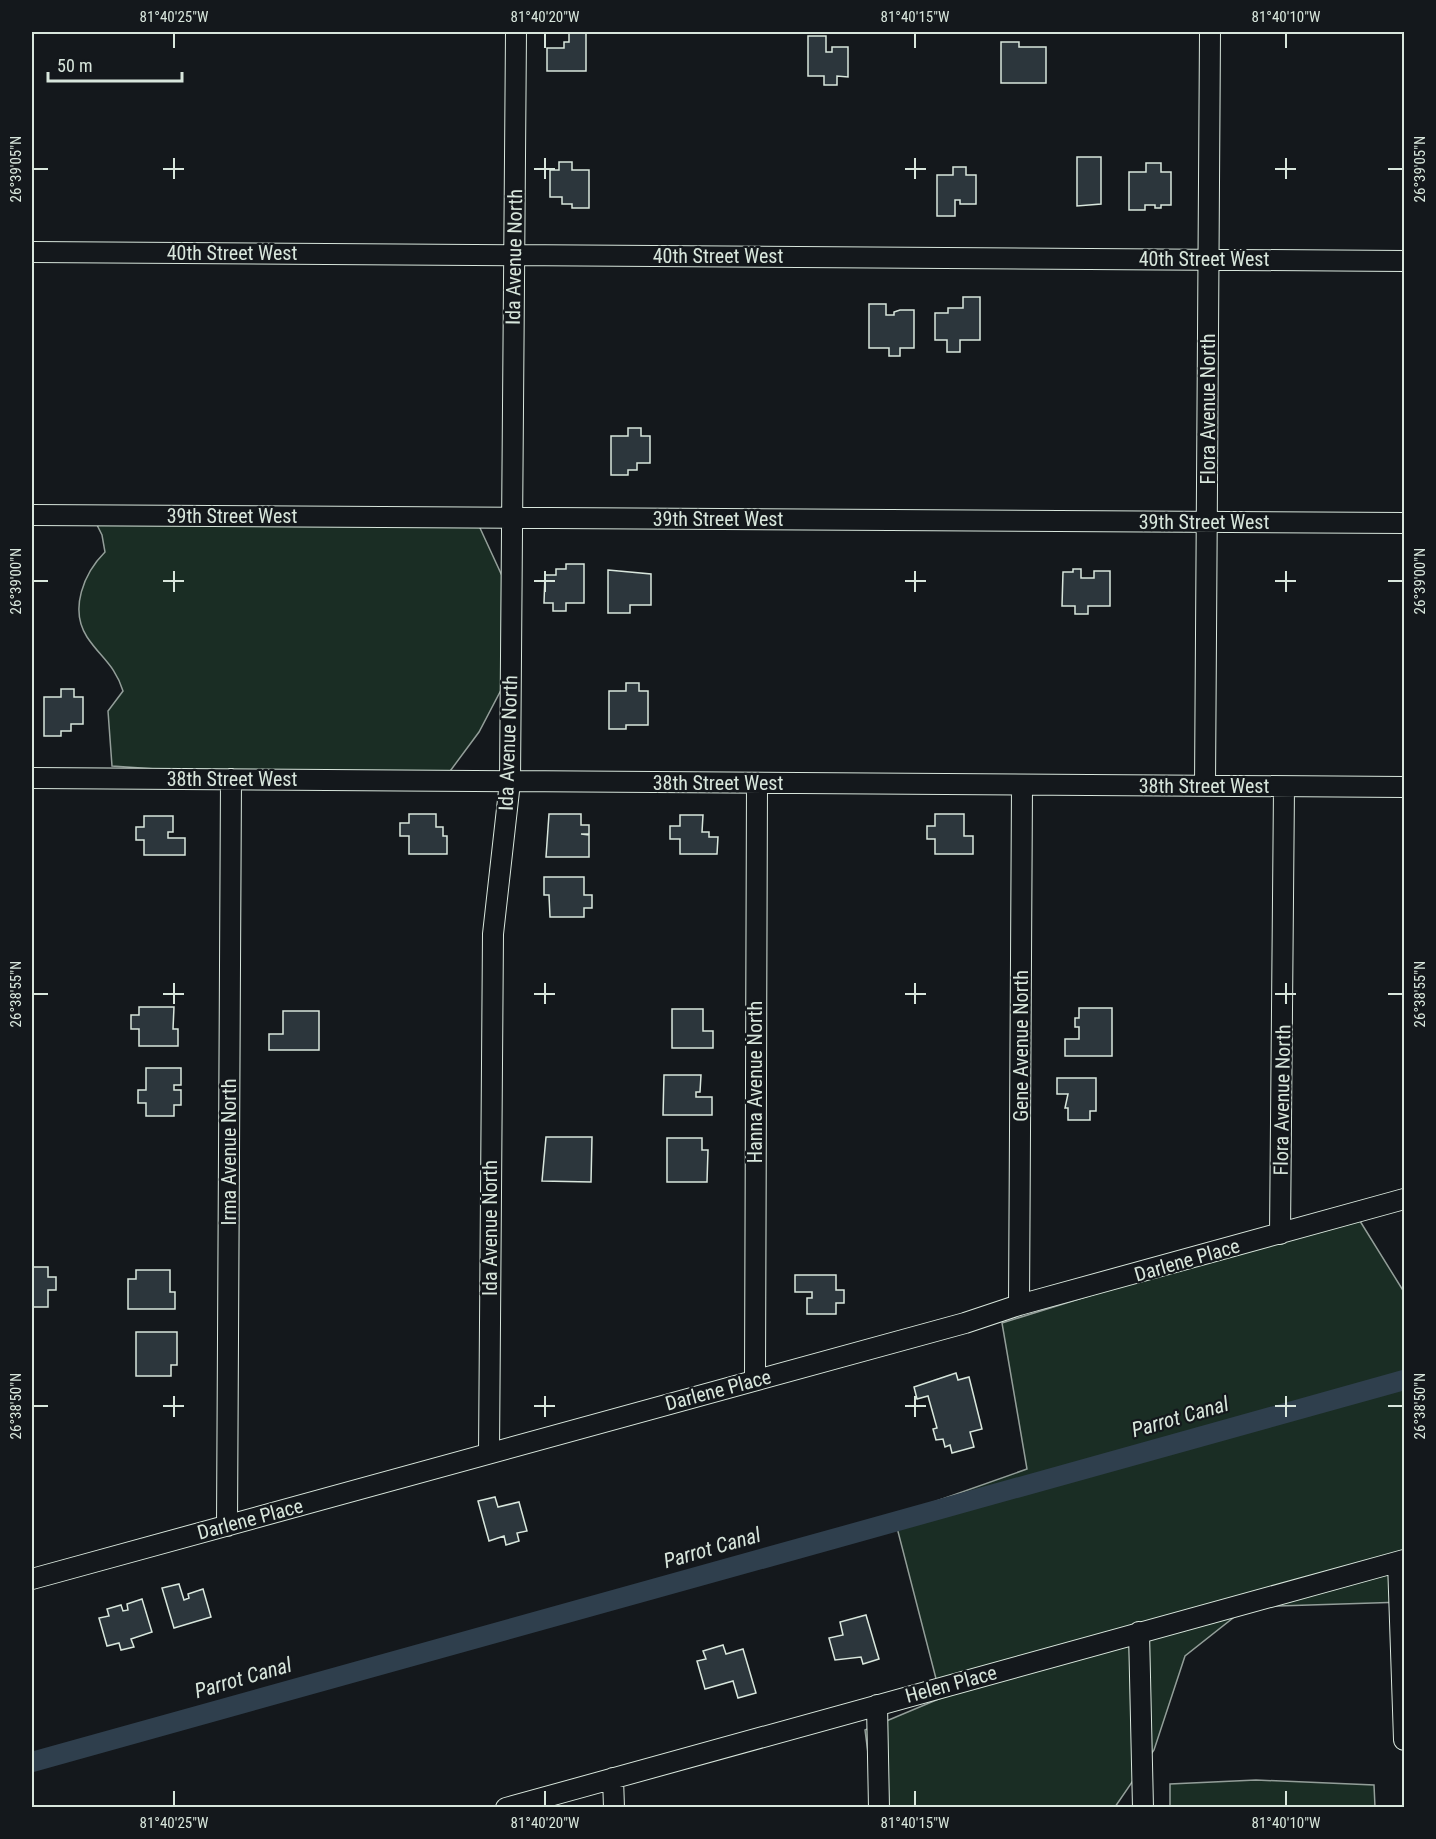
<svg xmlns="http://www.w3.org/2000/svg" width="1436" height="1839" font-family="'Roboto Condensed',sans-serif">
  <rect width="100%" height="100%" fill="#14181c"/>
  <path fill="#1a2d24" stroke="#939e99" stroke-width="1.5" d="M474 515 503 578 510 646 501 690 479 732 442 782 245 775 112 766 108 711 123 691C115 665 101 658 87 637 69 609 84 573 105 552L102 535 94 519Z
    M1355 1213 1404 1292V1602L1247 1607 1185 1656 1154 1750 1115 1807H875L865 1730 941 1698 894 1516 1027 1469 1002 1323Z
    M1256 1780 1374 1785 1375 1807H1170V1784Z"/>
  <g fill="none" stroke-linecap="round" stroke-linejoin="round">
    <path stroke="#2f3f4d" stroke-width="20" d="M32 1762 1404 1380"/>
  </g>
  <path fill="#2c363c" stroke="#d8e6dc" stroke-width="1.5" d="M569 33H586V71H547V48H564V42H569Z
    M808 36H826V52H832V47H848V77L837 76V85H824V76H808Z
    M1001 42H1019V47H1046V83H1001Z
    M1077 157H1101V204L1077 206Z
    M559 162H572V170H589V208H572V204H562V197H550V170H559Z
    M1146 163H1161V172H1171V205H1161V208H1155V205H1145V210H1129V172H1146Z
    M953 167H966V175H976V204H960V200H955V216H937V175H953Z
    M963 297H980V340H960V352H947V340H935V313H948V308H963Z
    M869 304H886V315H894V312L900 310H914V348H900V356H889V348H869Z
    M628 428H641V436H650V463H637V470H628V475H611V436H628Z
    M566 564H584V603H566V611H553V603H544L545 575H556V569H566Z
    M1073 569H1081V578H1094V571H1110V606H1088V614H1075V606H1062L1063 572H1073Z
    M608 570 651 574V605H630V613H608Z
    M626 683H639V691H648V725H626V729H609V691H626Z
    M61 689H74V697H83V724H71V731H61V736H44V697H61Z
    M409 814H436V827H443V836H447V854H409V836H400V823H409Z
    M549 814H581V825H589V834H581L589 835V857H546Z
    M935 814H964V836H973V854H935V839H927V826H935Z
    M680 815H703L702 832H709V837H718L717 854H680V839H670V826H680Z
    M144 816H173V832H168V838H185V855H144V840H136V827H144Z
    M544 877H584V895H592V908H584V917H550L549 895H544Z
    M139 1007H174L173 1029H178V1046H139V1029H131V1015H139Z
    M1079 1008H1112V1056H1065V1039H1079V1027H1075V1018H1079Z
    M672 1009H703V1031H713V1048H672Z
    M283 1011H319V1050H269V1034H283Z
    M146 1068H181V1085H174V1090H181V1105H174V1116H146V1103H138V1090H146Z
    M664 1075H701L700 1092H696V1097H712V1115H663Z
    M1057 1078H1096V1111H1090V1120H1068V1108H1065L1068 1094H1057Z
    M546 1137H592L591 1182 542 1181Z
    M667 1138H702V1150H708L707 1182H667Z
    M32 1267H48V1277H56V1290H48V1307H32Z
    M136 1270H170V1292H175V1309H128V1279H136Z
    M795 1275H836V1290H844V1303H836V1314H807V1298H812V1292H795Z
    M136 1332H177V1365H171V1376H136Z
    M956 1373 958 1380 969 1377 982 1429 970 1432 974 1447 952 1453 950 1445 945 1447 943 1439 936 1440 933 1429 937 1428 928 1396 917 1399 914 1387Z
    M495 1497 498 1507 519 1502 527 1531 517 1533 519 1541 506 1545 504 1536 489 1541 478 1501Z
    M179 1584 184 1600 189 1598 188 1594 203 1589 211 1617 174 1628 162 1588Z
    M142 1599 152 1632 131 1639 134 1647 121 1650 119 1643 107 1646 99 1618 109 1616 107 1609 121 1605 123 1611 128 1610 127 1604Z
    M866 1615 879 1659 863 1664 861 1657 835 1660 829 1638 843 1635 840 1622Z
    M723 1645 726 1654 743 1649 756 1693 738 1698 733 1681 705 1689 697 1661 706 1659 703 1651Z"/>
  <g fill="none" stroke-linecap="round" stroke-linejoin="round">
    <defs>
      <path id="minor" d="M32 252 1404 261
        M32 515 1404 523
        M32 778 1404 787
        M1205 786 1210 32
        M1280 1234 1284 787
        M1019 1305 1022 786
        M755 1380 757 783
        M489 1453 493 934 510 782 516 32
        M227 1526 231 779
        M1398 1562 1404 1740
        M32 1579 965 1323 1019 1305 1404 1199
        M1139 1632 1143 1808
        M877 1705 879 1808
        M613 1778 614 1808
        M506 1808 1404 1560"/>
    </defs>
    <use href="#minor" stroke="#d8e6dc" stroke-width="22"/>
    <use href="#minor" stroke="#14181c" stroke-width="20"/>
  </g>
  <path fill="none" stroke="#d8e6dc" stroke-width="2" d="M174 33V48M545 33V48M915 33V48M1286 33V48M174 158V179M545 158V179M915 158V179M1286 158V179M33 169H48M163 169H184M534 169H555M905 169H926M1275 169H1296M1388 169H1403M174 571V592M545 571V592M915 571V592M1286 571V592M33 581H48M163 581H184M534 581H555M905 581H926M1275 581H1296M1388 581H1403M174 983V1004M545 983V1004M915 983V1004M1286 983V1004M33 994H48M163 994H184M534 994H555M905 994H926M1275 994H1296M1388 994H1403M174 1396V1417M545 1396V1417M915 1396V1417M1286 1396V1417M33 1406H48M163 1406H184M534 1406H555M905 1406H926M1275 1406H1296M1388 1406H1403M174 1791V1806M545 1791V1806M915 1791V1806M1286 1791V1806"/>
  <g text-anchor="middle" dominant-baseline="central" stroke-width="4.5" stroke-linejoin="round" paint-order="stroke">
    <g font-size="20" fill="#d8e6dc" stroke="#14181c">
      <text x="232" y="253">40th Street West</text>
      <text x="718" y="256">40th Street West</text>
      <text transform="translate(514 257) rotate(-89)">Ida Avenue North</text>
      <text x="1204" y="259">40th Street West</text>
      <text transform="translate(1208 409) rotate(-90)">Flora Avenue North</text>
      <text x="232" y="516">39th Street West</text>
      <text x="718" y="519">39th Street West</text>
      <text x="1204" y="522">39th Street West</text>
      <text transform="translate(508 743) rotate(-88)">Ida Avenue North</text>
      <text x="232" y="779">38th Street West</text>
      <text x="718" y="783">38th Street West</text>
      <text x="1204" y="786">38th Street West</text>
      <text transform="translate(1021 1046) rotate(-90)">Gene Avenue North</text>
      <text transform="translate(755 1082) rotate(-90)">Hanna Avenue North</text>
      <text transform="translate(1282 1100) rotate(-89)">Flora Avenue North</text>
      <text transform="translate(229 1152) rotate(-90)">Irma Avenue North</text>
      <text transform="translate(490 1228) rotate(-90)">Ida Avenue North</text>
      <text transform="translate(1187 1260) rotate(-16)">Darlene Place</text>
      <text transform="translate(718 1390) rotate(-15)">Darlene Place</text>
      <text transform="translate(250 1519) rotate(-15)">Darlene Place</text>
      <text transform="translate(951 1684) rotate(-15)">Helen Place</text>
    </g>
    <g font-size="21" font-style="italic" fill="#d8e6dc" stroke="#14181c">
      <text transform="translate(1180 1417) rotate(-16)">Parrot Canal</text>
      <text transform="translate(712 1548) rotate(-16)">Parrot Canal</text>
      <text transform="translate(243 1678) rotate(-16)">Parrot Canal</text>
    </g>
  </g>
  <rect width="1436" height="1839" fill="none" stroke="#14181c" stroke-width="66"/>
  <path d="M48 72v9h134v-9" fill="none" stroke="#d8e6dc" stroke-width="3"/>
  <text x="57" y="72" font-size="18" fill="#d8e6dc" stroke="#14181c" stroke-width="4.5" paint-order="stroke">50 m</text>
  <rect x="33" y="33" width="1370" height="1773" fill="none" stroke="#d8e6dc" stroke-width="2"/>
  <g font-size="15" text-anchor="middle" fill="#d8e6dc">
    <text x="174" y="22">81°40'25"W</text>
    <text x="545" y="22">81°40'20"W</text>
    <text x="915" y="22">81°40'15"W</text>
    <text x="1286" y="22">81°40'10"W</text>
    <text transform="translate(16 169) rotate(-90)" y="5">26°39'05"N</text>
    <text transform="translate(1420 169) rotate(-90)" y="5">26°39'05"N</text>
    <text transform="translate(16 581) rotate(-90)" y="5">26°39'00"N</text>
    <text transform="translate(1420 581) rotate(-90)" y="5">26°39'00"N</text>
    <text transform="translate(16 994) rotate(-90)" y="5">26°38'55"N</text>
    <text transform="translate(1420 994) rotate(-90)" y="5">26°38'55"N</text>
    <text transform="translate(16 1406) rotate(-90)" y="5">26°38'50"N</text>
    <text transform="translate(1420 1406) rotate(-90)" y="5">26°38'50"N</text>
    <text x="174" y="1828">81°40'25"W</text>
    <text x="545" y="1828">81°40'20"W</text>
    <text x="915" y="1828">81°40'15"W</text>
    <text x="1286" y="1828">81°40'10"W</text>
  </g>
</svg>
